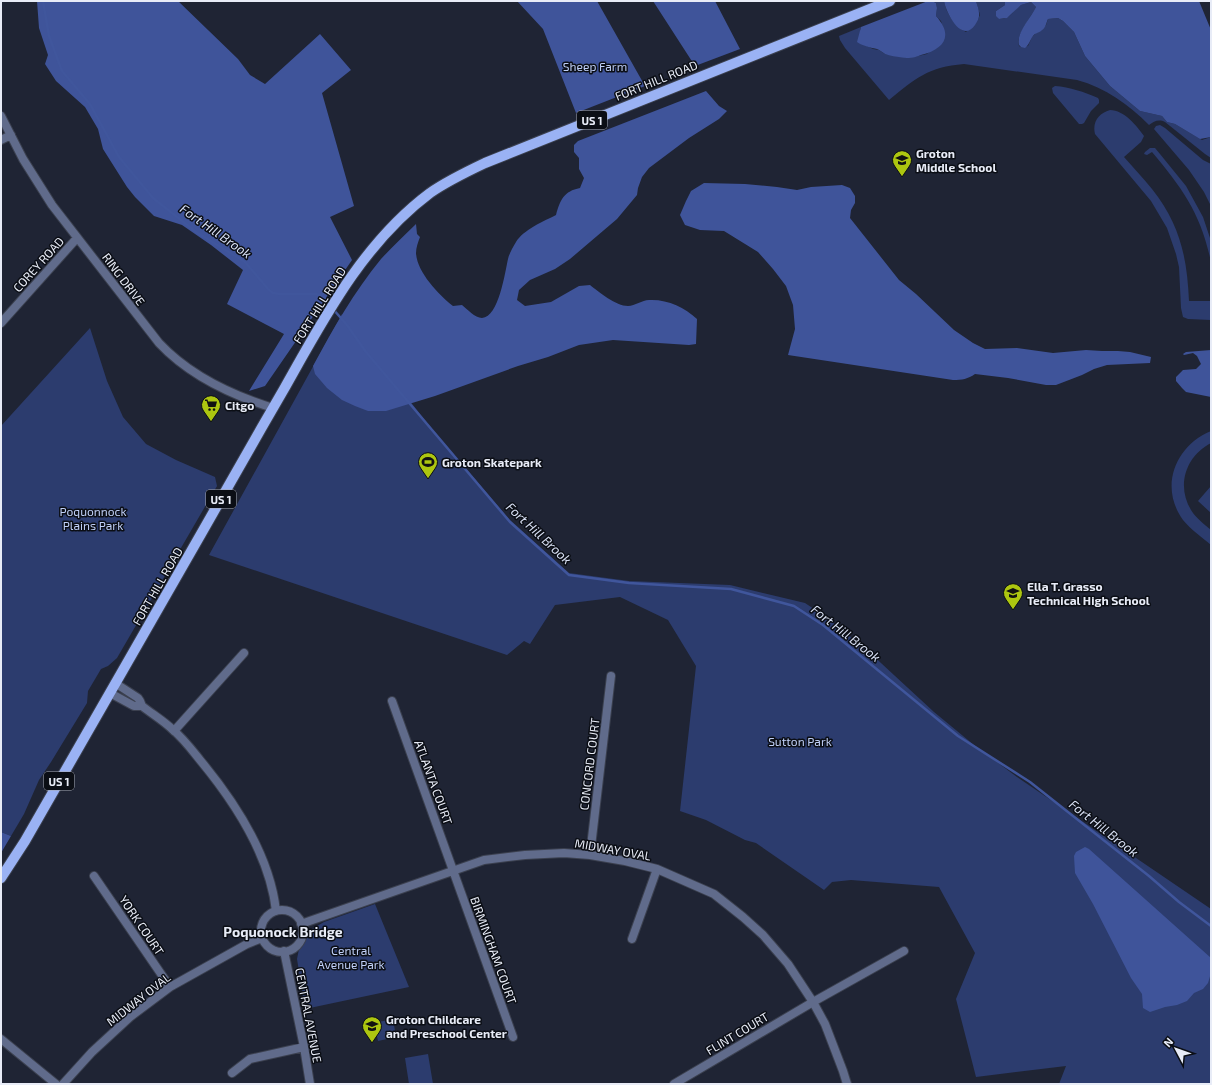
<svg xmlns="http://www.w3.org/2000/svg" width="1212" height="1085" font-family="'Exo 2',sans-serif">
  <rect width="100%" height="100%" fill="#1f2434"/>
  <path fill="#2c3c6e" d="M932 1H944C946 13 955 27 966 32L978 19 980 15 976 1H1005V5L996 11 999 19C1010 20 1013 10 1021 5 1024 4 1028 3 1031 2L1036 7C1031 18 1016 33 1019 46L1021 47 1028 46 1032 37 1036 33 1042 30 1046 25 1048 19 1058 18 1063 21 1074 32 1085 56 1110 86 1140 111 1162 116 1167 122 1175 124 1202 140 1211 137V158L1205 154 1165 122C1159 119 1154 121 1149 125 1128 104 1106 88 1077 80L964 64C928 67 916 78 889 100L845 48 840 40 839 36 861 27 860 30 865 45 873 49 879 50 885 54 909 58 927 54 944 31 941 21 936 16 937 8 936 3Z
    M1055 86C1070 87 1084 92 1098 98L1099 100V103L1091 111 1084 123 1082 124H1079L1053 93 1052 88Z
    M1110 110C1124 110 1137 126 1144 136L1141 142 1124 157C1133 167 1143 178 1152 189 1180 224 1187 257 1189 301H1211V320L1188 319 1183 317 1181 308 1179 267 1176 254 1167 228 1151 201 1095 134C1092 122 1099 113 1110 110Z
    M1160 125 1165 128 1203 160 1211 164V206L1204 192 1189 170 1154 129 1156 126Z
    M1150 148H1155L1160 154 1186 186 1203 217 1211 241V262C1201 214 1183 189 1152 152L1147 155 1144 154 1145 152Z
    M342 314 427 423 509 519 569 573 629 581 730 585 805 603 826 617 868 651 934 712 974 745 1017 777 1211 909V1084H1059L1066 1066 976 1077 956 999 975 953 939 887 851 880 832 882 824 890 756 843 745 840 706 820 680 811 696 666 668 620 620 597 555 605 530 644 524 641 507 655 209 555Z
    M90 328 107 381 123 417 146 444 176 460 215 477 217 486 117 658 108 666 101 669 88 691 87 703 51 762 39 780 24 814 11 836 1 832V426Z
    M1211 431V443C1186 456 1176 485 1191 510 1196 518 1204 524 1211 530V545C1202 537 1191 530 1183 520 1159 487 1175 446 1211 431Z
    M1211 486V513L1198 501Z
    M375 904 409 987 305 1009 297 959 299 949 305 937 312 929 324 922Z
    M393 1019 396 1037 378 1041 374 1023Z
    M428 1054 433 1084H409L405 1058Z"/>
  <path fill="#3f549a" d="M37 1H178L238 59 250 75 265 84 320 34 351 70 322 93 354 206 330 217 352 260 265 386 249 391 284 334 227 304 243 270 211 245 182 225 154 216 135 197 127 187 103 149 98 129 85 107 56 81 45 64 48 55 39 28Z
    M517 1H597L645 86 576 113 543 29Z
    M653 1H715L740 49 695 66Z
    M928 1H932L936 3 937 8 936 16C954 36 944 49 921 55 918 56 913 58 909 58 904 58 890 56 885 54 882 52 880 50 877 49 872 48 860 45 857 42L861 27Z
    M944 1H976C977 5 979 9 979 13 980 17 977 22 975 25 962 44 946 13 944 1Z
    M1005 1H1199L1211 30V137L1200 139 1175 124 1167 122 1162 116 1140 111 1110 86 1085 56 1074 32 1063 21 1058 18 1048 19C1046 23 1046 28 1041 31 1038 33 1035 33 1033 36 1030 40 1029 45 1025 48L1021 47 1019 45C1016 32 1031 18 1036 7L1031 2 1021 5 1007 18 999 19 996 16V11L1005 5Z
    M706 91 719 106 727 111 719 119 689 138 649 168 642 177 638 188 637 195 617 219 570 259 555 269 530 280 519 290 517 300 525 306 551 302 579 286 590 285C599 292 616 306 628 306 635 306 642 300 649 300 667 299 684 307 697 319L696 344 689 345 613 340 579 345 548 357 518 366 435 396 386 411H368L355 406 342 400 327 388 315 374 313 366C333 329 354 292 381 259 392 247 404 236 416 224L417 234 420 237C418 242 416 248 416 253 417 272 438 294 453 306L462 305C467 309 475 318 482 318 499 317 505 272 508 259 509 254 513 247 516 242 523 230 544 221 556 215 560 200 564 191 580 188L584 178 579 169V158L574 152V145L578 141Z
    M704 183 745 184 777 187 797 190 811 187 842 185 850 188 855 196V203L851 210 850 218 899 280 916 294 954 330 973 343 985 349 1017 348 1053 353 1086 350 1102 351H1118L1130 352 1151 357 1150 363 1107 365 1094 369 1082 375 1056 385H1046L1008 378 975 374C968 379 962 380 953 380L788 355 795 329 793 305 786 286 773 269 758 252 724 231 700 230 685 225 680 215 686 201 691 191Z
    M1211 350V397L1186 392 1182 388 1176 381V377L1183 370 1196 369 1201 364 1197 356 1193 353 1184 355 1183 354 1186 352Z
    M1 832 11 836 1 853Z
    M1085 847 1089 849 1211 958V973L1208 983 1203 989 1194 993 1187 1001 1177 1005 1165 1007 1150 1012 1143 1008 1142 994 1131 978 1093 904 1075 873 1074 856 1076 852Z"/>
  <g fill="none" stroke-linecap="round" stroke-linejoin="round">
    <path stroke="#40569c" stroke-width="2.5" d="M43 1 49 36 62 71 90 104 119 157 153 198 196 232 245 262 269 290 273 293 280 294H317L325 298 330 305
      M333 309 347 325 366 352 510 522 569 575 629 583 731 589 794 606 823 625 958 736 1030 782 1149 876 1179 902 1211 926"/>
    <defs>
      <path id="minor" d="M1 116 23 159 52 205 159 343C189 375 231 395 273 408
        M1 140 11 135
        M1 323 77 238
        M115 683 138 698 140 701 142 706C152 714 164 721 173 730 183 738 192 750 200 760 234 801 270 856 276 911
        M110 693 134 706H142
        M392 701 513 1037
        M174 731 244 653
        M590 855 611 676
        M94 876 170 987
        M261 931a21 21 0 1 1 42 0a21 21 0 1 1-42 0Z
        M301 924 484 860 525 855 564 853 590 855 625 861 657 869 714 894 743 917 763 935 788 964 813 1002 825 1024 843 1071 847 1084
        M632 939 657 869
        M284 951 304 1047 310 1084
        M1 1039 56 1084
        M232 1073 250 1059 304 1047
        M63 1084 92 1052 130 1017 170 987 247 944 262 938
        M674 1084 813 1002 904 951"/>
      <path id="primary" d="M1 878 25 841C83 738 143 637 201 534 229 485 256 437 284 389 324 318 363 243 430 193 447 181 466 172 485 163L890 1"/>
    </defs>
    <use href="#minor" stroke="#3b404f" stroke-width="10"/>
    <use href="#primary" stroke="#3b404f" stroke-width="12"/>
    <use href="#minor" stroke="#606b8b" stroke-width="8"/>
    <use href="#primary" stroke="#9ab2f4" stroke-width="10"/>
  </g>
  <defs>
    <symbol id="school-pin" viewBox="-11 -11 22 30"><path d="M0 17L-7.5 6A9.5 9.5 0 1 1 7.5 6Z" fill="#adc610" stroke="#0b0e15"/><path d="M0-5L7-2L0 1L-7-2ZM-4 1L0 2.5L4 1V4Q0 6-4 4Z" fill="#111"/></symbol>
    <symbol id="supermarket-pin" viewBox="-11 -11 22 30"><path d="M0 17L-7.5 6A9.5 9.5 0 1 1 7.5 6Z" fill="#adc610" stroke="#0b0e15"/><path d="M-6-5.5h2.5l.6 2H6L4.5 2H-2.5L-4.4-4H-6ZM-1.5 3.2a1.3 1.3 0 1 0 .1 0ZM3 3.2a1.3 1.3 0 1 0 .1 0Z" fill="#111"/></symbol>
    <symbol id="stadium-pin" viewBox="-11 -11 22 30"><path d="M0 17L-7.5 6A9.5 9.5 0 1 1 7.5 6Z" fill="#adc610" stroke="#0b0e15"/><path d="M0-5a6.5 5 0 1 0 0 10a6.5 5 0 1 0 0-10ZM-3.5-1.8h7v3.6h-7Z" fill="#111"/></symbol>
  </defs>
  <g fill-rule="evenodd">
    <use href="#school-pin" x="891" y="149" width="22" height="30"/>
    <use href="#supermarket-pin" x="200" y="394" width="22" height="30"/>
    <use href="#stadium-pin" x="417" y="451" width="22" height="30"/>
    <use href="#school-pin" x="1002" y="582" width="22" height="30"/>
    <use href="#school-pin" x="361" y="1015" width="22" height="30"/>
  </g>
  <g text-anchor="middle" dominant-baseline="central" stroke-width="3" stroke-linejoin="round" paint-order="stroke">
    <g fill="#0b0e15" stroke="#a6a9b3" stroke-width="1">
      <rect x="577" y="111" width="30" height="18" rx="3"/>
      <rect x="206" y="490" width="30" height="18" rx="3"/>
      <rect x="44" y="772" width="30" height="18" rx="3"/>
    </g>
    <g font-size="11" font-weight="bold" fill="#e8ecf7">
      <text x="592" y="120">US 1</text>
      <text x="221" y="499">US 1</text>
      <text x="59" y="781">US 1</text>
    </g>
    <g font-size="12" fill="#c0d0f8" stroke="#0b0e15">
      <text x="595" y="66">Sheep Farm</text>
      <text x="93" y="511">Poquonnock<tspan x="93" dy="14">Plains Park</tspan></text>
      <text x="800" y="741">Sutton Park</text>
      <text x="351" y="950">Central<tspan x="351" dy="14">Avenue Park</tspan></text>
    </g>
    <g font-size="12" fill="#e8ecf7" stroke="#0b0e15">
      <text transform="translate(656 80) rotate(-22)">FORT HILL ROAD</text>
      <text transform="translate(38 264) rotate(-48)">COREY ROAD</text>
      <text transform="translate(124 279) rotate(53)">RING DRIVE</text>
      <text transform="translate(319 305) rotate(-58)">FORT HILL ROAD</text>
      <text transform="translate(157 586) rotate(-60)">FORT HILL ROAD</text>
      <text transform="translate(589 764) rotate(-83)">CONCORD COURT</text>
      <text transform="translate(434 782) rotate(70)">ATLANTA COURT</text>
      <text transform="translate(613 849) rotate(10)">MIDWAY OVAL</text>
      <text transform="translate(142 925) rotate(56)">YORK COURT</text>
      <text transform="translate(494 950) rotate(70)">BIRMINGHAM COURT</text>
      <text transform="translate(138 999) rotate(-38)">MIDWAY OVAL</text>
      <text transform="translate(309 1015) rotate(79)">CENTRAL AVENUE</text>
      <text transform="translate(737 1033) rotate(-31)">FLINT COURT</text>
    </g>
    <g font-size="12" font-weight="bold" fill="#e8ecf7" stroke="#0b0e15" text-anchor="start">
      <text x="916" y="153">Groton<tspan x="916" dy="14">Middle School</tspan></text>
      <text x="225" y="405">Citgo</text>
      <text x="442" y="462">Groton Skatepark</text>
      <text x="1027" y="586">Ella T. Grasso<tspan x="1027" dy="14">Technical High School</tspan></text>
      <text x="386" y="1019">Groton Childcare<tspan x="386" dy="14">and Preschool Center</tspan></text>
    </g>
    <g font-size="13" font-style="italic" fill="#d6def2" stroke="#0b0e15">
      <text transform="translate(216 231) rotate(35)">Fort Hill Brook</text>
      <text transform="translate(539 533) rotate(43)">Fort Hill Brook</text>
      <text transform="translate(846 633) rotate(38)">Fort Hill Brook</text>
      <text transform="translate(1104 828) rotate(38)">Fort Hill Brook</text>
    </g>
    <g font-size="14" font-weight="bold" fill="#e8ecf7" stroke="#0b0e15">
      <text x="283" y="931">Poquonock Bridge</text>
    </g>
  </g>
  <rect width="1212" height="1085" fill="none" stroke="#e8ecf7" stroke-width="4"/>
  <g transform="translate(1176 1049) rotate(311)" stroke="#0b0e15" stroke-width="3" paint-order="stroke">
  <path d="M0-3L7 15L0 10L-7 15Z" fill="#e8ecf7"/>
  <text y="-6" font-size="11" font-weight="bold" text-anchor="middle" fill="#e8ecf7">N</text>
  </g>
</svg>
